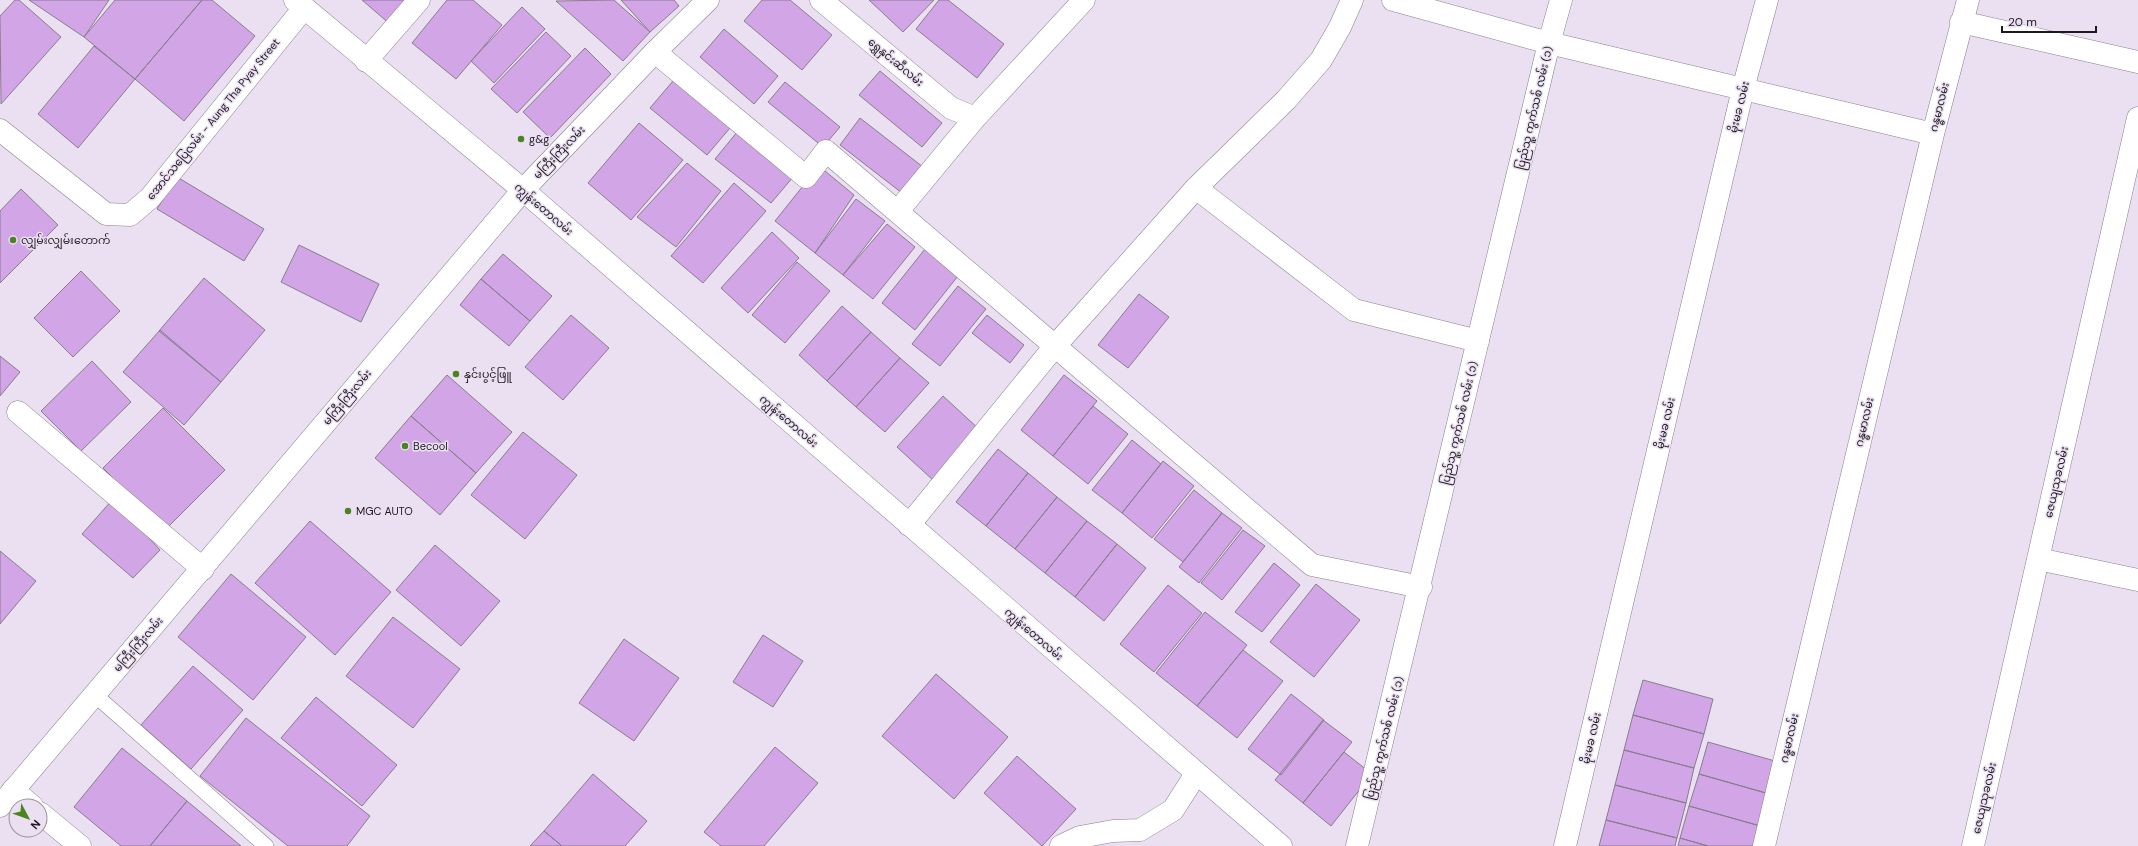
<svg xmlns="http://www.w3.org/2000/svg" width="2138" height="846" font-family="'DM Sans','Noto Sans Myanmar',sans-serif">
  <rect width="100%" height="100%" fill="#ebe0f1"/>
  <path fill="#d2a5e7" stroke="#877d8c" d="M15 0H19L61 37 1 104 0 16Z
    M29 0H109L84 37Z
    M115 0H202L135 79 84 37Z
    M202 0H212L255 36 184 121 135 79Z
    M362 0H413L391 25Z
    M447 0H473L502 25 456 79 412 43Z
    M614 0 650 32 623 61 556 1Z
    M621 0H674L679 6 650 32Z
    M762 0H790L832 35 802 70 744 21Z
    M869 0H934L903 32Z
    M939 0H948L1004 44 977 78 916 29Z
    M522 7 545 29 494 83 471 61Z
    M724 29 778 76 754 104 700 57Z
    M546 32 571 56 517 113 491 89Z
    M94 46 135 79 78 148 38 114Z
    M585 48 611 74 550 138 523 112Z
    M880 71 942 123 922 147 859 95Z
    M673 81 730 128 707 155 650 108Z
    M785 82 840 127 823 147 768 102Z
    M860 118 923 167 902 193 840 145Z
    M639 123 683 160 631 220 588 183Z
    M738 131 794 176 771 203 715 159Z
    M687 163 721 191 676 247 637 217Z
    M819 166 854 195 815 253 775 221Z
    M177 177 264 229 244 261 157 209Z
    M734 183 766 211 703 283 671 256Z
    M21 189 58 225 0 283V211Z
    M856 199 885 221 843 275 815 253Z
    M887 224 915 247 873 299 843 275Z
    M772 232 799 258 748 313 721 288Z
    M299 245 379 284 361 322 281 282Z
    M925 249 958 276 915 330 882 303Z
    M503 254 552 296 530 321 481 279Z
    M797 262 830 291 785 343 752 315Z
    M81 271 120 311 73 357 34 318Z
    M204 278 265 330 221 382 159 331Z
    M481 279 530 321 509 346 460 305Z
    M958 286 986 309 940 366 912 344Z
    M1139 294 1169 317 1128 368 1098 345Z
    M842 306 871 332 827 381 799 355Z
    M571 315 609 348 563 400 525 367Z
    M987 315 1024 345 1010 363 972 333Z
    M160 330 221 382 184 425 123 372Z
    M871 332 900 358 856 407 827 381Z
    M0 356 20 372 0 396Z
    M900 358 929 383 885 432 856 407Z
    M92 361 131 402 81 451 41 411Z
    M447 375 512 432 476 473 411 416Z
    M1064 375 1097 401 1053 456 1021 430Z
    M943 396 980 430 934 481 897 447Z
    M1093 406 1128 434 1088 484 1053 456Z
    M163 408 225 470 165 530 103 468Z
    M411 416 476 473 440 515 375 458Z
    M523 432 577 475 525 539 471 495Z
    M1132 440 1161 464 1122 513 1092 490Z
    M998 449 1028 473 986 526 956 502Z
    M1163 461 1194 486 1152 538 1122 513Z
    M1028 473 1057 497 1015 549 986 526Z
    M1194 490 1222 513 1183 562 1154 539Z
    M1057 497 1087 521 1045 573 1015 549Z
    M113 499 160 550 133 578 82 534Z
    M1222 513 1242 528 1199 583 1179 567Z
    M310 521 391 592 335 655 255 583Z
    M1087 521 1117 544 1075 597 1045 573Z
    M1243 530 1265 546 1222 600 1201 583Z
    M1117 544 1146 568 1104 621 1075 597Z
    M435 545 500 601 461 646 396 590Z
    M0 551 36 581 0 624Z
    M1274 563 1300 585 1262 632 1235 612Z
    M231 574 306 637 253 700 178 637Z
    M1316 584 1360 620 1314 677 1270 642Z
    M1168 585 1202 613 1154 672 1120 644Z
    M1205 612 1247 645 1197 706 1156 673Z
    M393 617 460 669 413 728 346 676Z
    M763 635 803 661 773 707 733 682Z
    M624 639 679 678 634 741 579 703Z
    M1243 650 1283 681 1237 738 1197 706Z
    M193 666 243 710 191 769 141 725Z
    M936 674 1008 737 954 799 882 736Z
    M1643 680 1713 699 1704 734 1633 715Z
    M1291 694 1324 720 1281 775 1248 749Z
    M316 697 397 765 362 806 281 738Z
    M1633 715 1704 734 1694 768 1624 750Z
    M246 718 370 816 347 846H288L200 776Z
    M1323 720 1352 742 1303 803 1275 780Z
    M1708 742 1782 763 1773 795 1699 774Z
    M775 747 818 783 764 846H721L704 832Z
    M122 748 187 801 150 846H121L74 807Z
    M1624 750 1694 768 1686 803 1615 785Z
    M1344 752 1372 774 1331 826 1303 803Z
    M1017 756 1076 809 1042 846 984 793Z
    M593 774 647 821 625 846H562L544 831Z
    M1699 774 1773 795 1764 827 1689 806Z
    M1615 785 1686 803 1677 838 1606 820Z
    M187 801 241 846H150Z
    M1689 806 1764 827 1759 846H1708L1680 838Z
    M1606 820 1677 838 1675 846H1599Z
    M544 831 562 846H530Z
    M1680 838 1708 846H1678Z"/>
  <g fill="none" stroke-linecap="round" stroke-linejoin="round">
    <defs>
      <path id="service" d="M94 694 266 846"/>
      <path id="minor" d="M821 0 951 108 975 118
        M1393 0 1549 43 1933 134
        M1961 22 2138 62
        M655 52 806 177 826 151 1312 565 1421 587
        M366 61 419 0
        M0 130 106 214 130 215 150 198 304 8
        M1196 188 1354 310 1478 341
        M898 211 975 118 1084 0
        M18 412 203 569
        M909 525 1055 346 1196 188 1286 100 1321 60 1340 27 1352 0
        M2038 559 2138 580
        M13 790 32 806
        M40 813 80 846
        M1061 846 1080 837 1113 831 1140 830 1173 810 1196 774
        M1357 846C1423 579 1485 311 1549 43L1561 0
        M1565 846 1743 89 1767 0
        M1764 846 1933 134 1968 0
        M1973 846 2138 118"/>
      <path id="tertiary" d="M295 0 523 190 1281 846
        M0 806 523 190 655 52 708 0"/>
    </defs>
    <use href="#service" stroke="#8a7f8f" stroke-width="16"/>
    <use href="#minor" stroke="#8a7f8f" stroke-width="23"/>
    <use href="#tertiary" stroke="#8a7f8f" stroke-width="23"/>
    <use href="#service" stroke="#fff" stroke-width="15"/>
    <use href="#minor" stroke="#fff" stroke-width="22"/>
    <use href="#tertiary" stroke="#fff" stroke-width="22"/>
  </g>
  <g fill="#4b841f" stroke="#ebe0f1" stroke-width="1.5">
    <circle cx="521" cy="139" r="4"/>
    <circle cx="13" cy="240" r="4"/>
    <circle cx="456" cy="374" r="4"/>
    <circle cx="405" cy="446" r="4"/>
    <circle cx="348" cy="511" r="4"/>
  </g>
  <g text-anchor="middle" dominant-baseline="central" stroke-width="3" stroke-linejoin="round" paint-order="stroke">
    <g font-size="11" fill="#1d191f" stroke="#ebe0f1">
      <text transform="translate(896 62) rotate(40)">ရွှေနှင်းဆီလမ်း</text>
      <text transform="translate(1739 107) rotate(-76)">မိုးမခ လမ်း</text>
      <text transform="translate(1939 107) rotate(-76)">ဂန္ဓမာလမ်း</text>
      <text transform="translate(1534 108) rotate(-77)">ပြည်သူ့ ကွက်သစ် လမ်း (၁)</text>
      <text transform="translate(213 119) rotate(-51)">အောင်သပြေလမ်း - Aung Tha Pyay Street</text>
      <text transform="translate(559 152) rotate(-46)">မကြီးကြီးလမ်း</text>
      <text transform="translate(544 209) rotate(41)">ကျွန်းတောလမ်း</text>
      <text transform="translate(347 397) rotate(-50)">မကြီးကြီးလမ်း</text>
      <text transform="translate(789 421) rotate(41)">ကျွန်းတောလမ်း</text>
      <text transform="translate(1864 422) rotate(-77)">ဂန္ဓမာလမ်း</text>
      <text transform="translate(1459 423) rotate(-77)">ပြည်သူ့ ကွက်သစ် လမ်း (၁)</text>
      <text transform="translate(1665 423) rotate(-77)">မိုးမခ လမ်း</text>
      <text transform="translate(2056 482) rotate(-77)">ဇေယျသုခလမ်း</text>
      <text transform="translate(1034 634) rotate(41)">ကျွန်းတောလမ်း</text>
      <text transform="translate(138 644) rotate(-49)">မကြီးကြီးလမ်း</text>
      <text transform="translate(1384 738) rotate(-76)">ပြည်သူ့ ကွက်သစ် လမ်း (၁)</text>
      <text transform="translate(1591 738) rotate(-77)">မိုးမခ လမ်း</text>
      <text transform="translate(1789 738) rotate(-77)">ဂန္ဓမာလမ်း</text>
      <text transform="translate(1984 798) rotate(-77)">ဇေယျသုခလမ်း</text>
    </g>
    <g font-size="11" fill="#1d191f" stroke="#ebe0f1" text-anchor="start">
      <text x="529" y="139">g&amp;g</text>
      <text x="21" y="240">လျှမ်းလျှမ်းတောက်</text>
      <text x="464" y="374">နှင်းပွင့်ဖြူ</text>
      <text x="413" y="446">Becool</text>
      <text x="356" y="511">MGC AUTO</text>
    </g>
  </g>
  <g transform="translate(28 818) rotate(131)"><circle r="19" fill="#ebe0f1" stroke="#99909d"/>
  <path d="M0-3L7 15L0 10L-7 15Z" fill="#4b841f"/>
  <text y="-6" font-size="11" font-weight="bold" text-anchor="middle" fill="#1d191f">N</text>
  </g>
  <path d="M2002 26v6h94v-6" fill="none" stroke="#1d191f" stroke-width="2"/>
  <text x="2008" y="26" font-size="12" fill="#1d191f" stroke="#ebe0f1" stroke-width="3" paint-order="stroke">20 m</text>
</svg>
